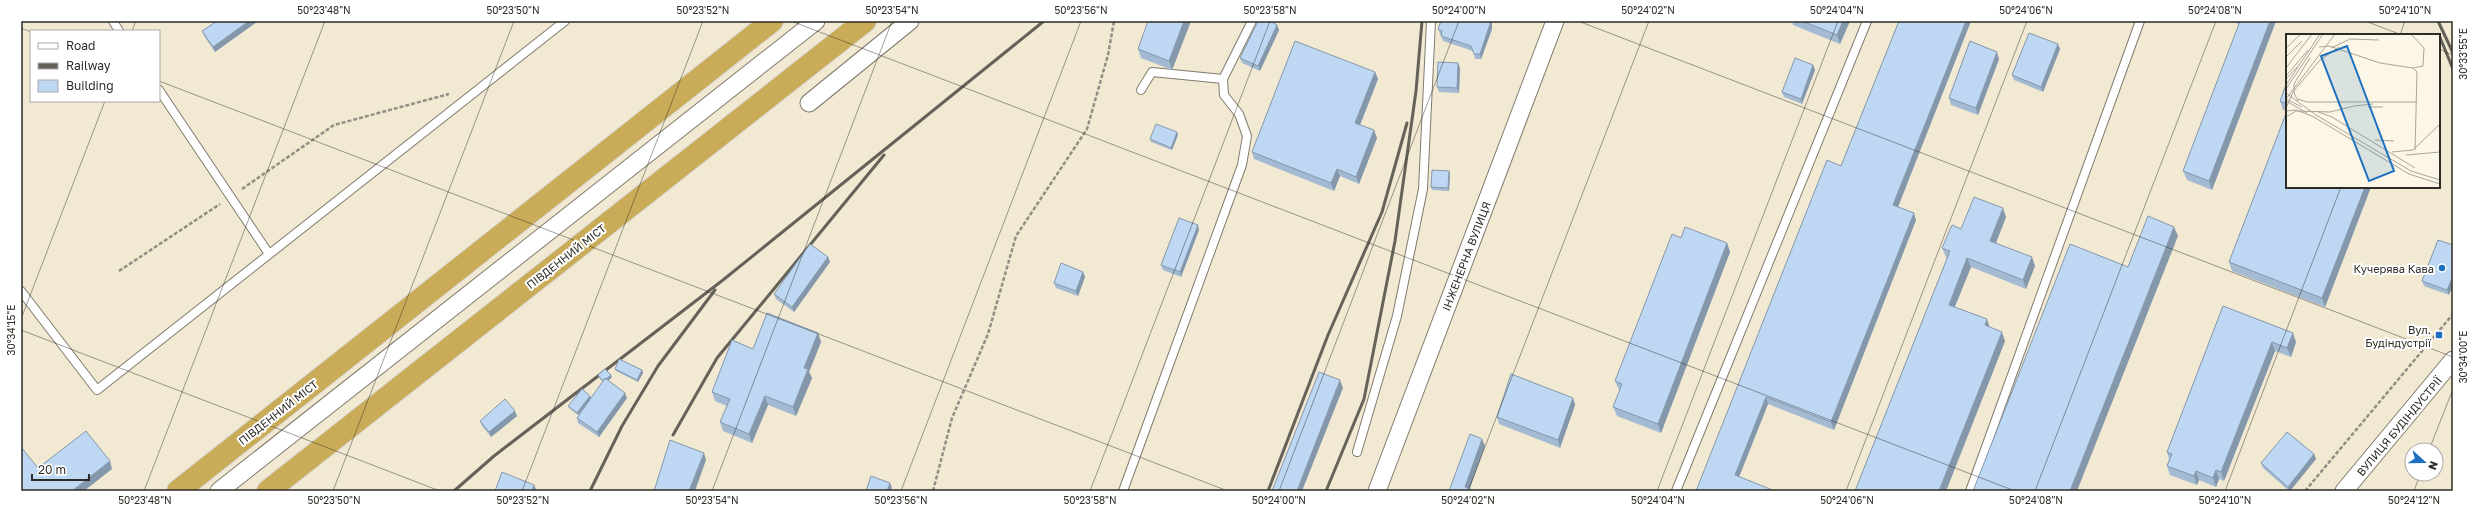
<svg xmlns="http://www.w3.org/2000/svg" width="2474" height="512" font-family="'Golos Text',sans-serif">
  <rect width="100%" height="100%" fill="#fcf6e7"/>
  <path fill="#f2e9d3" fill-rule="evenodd" d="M21 21H2453V491H21ZM31 31H159V101H31ZM2287 35H2439V187H2287ZM2412 450H2436V474H2412Z"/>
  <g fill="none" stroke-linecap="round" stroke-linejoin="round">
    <defs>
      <path id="service" d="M113 21 119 31
        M159 90 269 254
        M1141 90 1152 72 1223 79
        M21 291 97 390 565 21
        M1357 452 1397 316 1423 189 1431 21
        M1123 491 1242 165 1247 136 1239 114 1224 95 1223 79 1252 21
        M1676 491 1867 21
        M1970 491 2140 21"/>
      <path id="minor" d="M809 103 910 21
        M219 491 816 21
        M1377 491 1555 21
        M2344 491 2453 360"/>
      <path id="trunk" d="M178 491 772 21
        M268 491 865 21"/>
    </defs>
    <use href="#service" stroke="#817b6e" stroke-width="10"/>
    <use href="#minor" stroke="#817b6e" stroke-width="19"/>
    <use href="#trunk" stroke="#d9d9d8" stroke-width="24"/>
    <path stroke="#928e84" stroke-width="2.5" stroke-dasharray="4 2" stroke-linecap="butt" d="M242 189 334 125 449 94
      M119 271 220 204
      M933 491 952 418 988 334 1016 236 1087 129 1108 55 1114 21
      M2305 491 2453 314"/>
    <use href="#service" stroke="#fff" stroke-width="8"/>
    <use href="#minor" stroke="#fff" stroke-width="17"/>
    <use href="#trunk" stroke="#caac58" stroke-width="22"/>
    <path stroke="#656259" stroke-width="3" d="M2438 21 2453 53
      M2439 35 2453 69
      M673 435 717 358 884 155
      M454 491 494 456 723 280 1044 21
      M590 491 622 426 658 366 715 290
      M1268 491 1328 335 1382 212 1407 123
      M1326 491 1364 399 1395 241 1416 91 1422 21"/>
  </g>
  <path fill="#a3bad2" d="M217 21H258L215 52 204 36 202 31Z
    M1191 21 1172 70 1141 58 1138 49Z
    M1441 21H1492V29L1481 59H1475L1473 51 1443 41 1441 36V35L1440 34 1438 29Z
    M1792 21H1850L1840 44 1793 25Z
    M1899 21H1971L1898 207 1916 220 1834 430 1768 404 1739 477 1696 491 1841 166Z
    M2235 21H2276L2212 190 2187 180 2183 171 2239 24 2235 23Z
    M1277 25 1279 30 1260 71 1242 63 1240 58Z
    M2060 49 2043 92 2014 80 2012 75Z
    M1999 59 1978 115 1951 105 1949 98Z
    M1813 65 1815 70 1802 104 1784 97 1782 92Z
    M1460 68 1459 93 1439 92 1437 87Z
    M1375 72 1378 79 1360 125 1377 138 1359 184 1340 176 1334 191 1254 159 1252 152Z
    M2287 82V187H2371L2325 307 2232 271 2229 262 2287 111 2283 110 2280 101Z
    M1178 135 1172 150 1151 142 1150 139Z
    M1449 171 1450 174 1449 191 1432 190 1431 187Z
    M2006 217 1996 243 2035 266 2026 289 1971 267 1955 307 1990 327 2005 341 1946 491H1855L1947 258 1946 257 1942 248 1961 229Z
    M1199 230 1181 277 1163 270 1161 265Z
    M2438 240 2449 295 2424 286 2422 281Z
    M1727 243 1730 252 1661 433 1617 416 1613 407 1620 390H1619L1615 381Z
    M828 257 830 262 794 312 776 299 774 294Z
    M1083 272 1085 277 1078 296 1056 288 1054 283Z
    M2223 306 2296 342 2291 357 2275 351 2224 481 2219 479 2216 487 2199 480 2197 485 2170 475 2167 466 2169 459 2167 452Z
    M818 333 821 342 809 372 812 378 796 416 768 405 752 443 723 431 720 422 727 406 715 401 712 392Z
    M615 369 642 370 643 373 638 382 616 371Z
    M598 375 612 377 608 381 627 398 599 437 578 423 577 418 586 404 578 415 569 408 568 406 591 398 603 382 599 378Z
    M1573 398 1575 405 1560 448 1499 424 1497 417Z
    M517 416 491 437 482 426 480 421Z
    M2314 454 2316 459 2290 491H2289L2263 468 2261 463Z"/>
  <path fill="#8597ab" d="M249 21H258L215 52 213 47Z
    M1184 21H1191L1172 70 1169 61Z
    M1490 21H1492V29L1481 59 1480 54Z
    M1843 21H1850L1840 44 1837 35Z
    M1966 21H1971L1896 212 1893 205Z
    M2270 21H2276L2212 190 2209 181Z
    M1277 25 1279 30 1260 71 1258 66Z
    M2058 44 2060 49 2043 92 2041 87Z
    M1997 52 1999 59 1978 115 1976 108Z
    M1458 63 1460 68 1459 93 1457 88Z
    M1813 65 1815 70 1802 104 1801 99Z
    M1375 72 1378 79 1358 130 1355 123Z
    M1374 130 1377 138 1359 184 1356 177Z
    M1177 132 1178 135 1172 150 1171 148Z
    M1337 169 1340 176 1334 191 1331 183Z
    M1449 171 1450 174 1449 191 1448 188Z
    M2365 187H2371L2325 307 2322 298Z
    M2003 208 2006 217 1993 250 1990 241Z
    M1914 213 1916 220 1834 430 1831 422Z
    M1198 225 1199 230 1181 277 1180 272Z
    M2174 227 2178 236 2077 491H2070Z
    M1727 243 1730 252 1661 433 1658 424Z
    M828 257 830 262 794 312 792 307Z
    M2032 257 2035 266 2026 289 2023 280Z
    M1967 258 1971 267 1952 313 1949 305Z
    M1083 272 1085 277 1078 296 1076 291Z
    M2453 276V286L2449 295 2447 290Z
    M1987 319 1990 328 1985 325Z
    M2002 332 2005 341 1946 491H1939Z
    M818 333 821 342 809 372 812 378 796 416 793 407 804 368Z
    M2293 333 2296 342 2291 357 2287 348Z
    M2272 342 2275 351 2224 481 2221 472Z
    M642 370 643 373 638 382 637 380Z
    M611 375 612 377 604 384V381Z
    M1340 380 1343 388 1302 491H1297Z
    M625 393 627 398 599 437 597 432Z
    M590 396 591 398 578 415 577 413Z
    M765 396 768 405 752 443 749 434Z
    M1766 397 1768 404 1737 482 1735 475Z
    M1573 398 1575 405 1560 448 1558 440Z
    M515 411 517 416 491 437 489 432Z
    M1482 439 1485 446 1469 491 1465 487Z
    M704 453 706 460 695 491H689Z
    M2314 454 2316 459 2290 491H2289L2288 487Z
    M110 461 112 469 84 491H72Z
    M2216 470 2219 479 2216 487 2213 478Z
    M2196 471 2199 480 2197 485 2194 476Z
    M890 483 892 488 890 491H887Z
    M534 485 537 491H532Z"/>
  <path fill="#bed8f4" stroke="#8597ab" d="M217 21H249L213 47 202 31Z
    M1148 21H1184L1169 61 1138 49Z
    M1258 21H1270L1277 25 1258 66 1240 58Z
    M1441 21H1490V24L1480 54H1474L1471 46 1441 36 1442 31 1438 29Z
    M1802 21H1843L1837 35Z
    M1899 21H1966L1893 205 1914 213 1831 422 1766 397 1735 475 1775 491H1696L1827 160 1841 166Z
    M2240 21H2270L2209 181 2183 171Z
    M2029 33 2058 44 2041 87 2012 75Z
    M1295 41 1375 72 1355 123 1374 130 1356 177 1337 169 1331 183 1252 152Z
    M1970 41 1997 52 1976 108 1949 98Z
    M1795 58 1813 65 1801 99 1782 92Z
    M1438 62 1458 63 1457 88 1437 87Z
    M2287 82V104L2280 101Z
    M2287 111V187H2365L2322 298 2229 262Z
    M1156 124 1177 132 1171 148 1150 139Z
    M1432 170 1449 171 1448 188 1431 187Z
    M1974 197 2003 208 1990 241 2032 257 2023 280 1967 258 1949 305 1987 319 1985 325 2002 332 1939 491H1855L1950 251 1942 248 1952 225 1961 229Z
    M2148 216 2174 227 2070 491H1973L2070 244 2128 267Z
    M1179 218 1198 225 1180 272 1161 265Z
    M1685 227 1727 243 1658 424 1613 407 1622 384 1615 381 1672 234 1681 238Z
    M2438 240 2453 245V276L2447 290 2422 281Z
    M810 244 828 257 792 307 774 294Z
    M1061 263 1083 272 1076 291 1054 283Z
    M2223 306 2293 333 2287 348 2272 342 2221 472 2216 470 2213 478 2196 471 2194 476 2167 466 2172 454 2167 452Z
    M767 313 818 333 804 368 808 369 793 407 765 396 749 434 720 422 730 399 712 392 732 340 753 349Z
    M619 359 642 370 637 380 615 369Z
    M605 369 611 375 606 379 605 378 603 381 598 375Z
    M1319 372 1340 380 1297 491H1272Z
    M1511 374 1573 398 1558 440 1497 417Z
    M605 378 625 393 597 432 577 418Z
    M582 389 590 396 577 413 568 406Z
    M505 399 515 411 489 432 480 421Z
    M86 431 110 461 72 491H21V447L38 468Z
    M2287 432 2314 454 2288 487 2261 463Z
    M1470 434 1482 439 1465 487 1475 491H1449Z
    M670 440 704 453 689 491H654Z
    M502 472 534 485 532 491H495Z
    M871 476 890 483 887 491H866Z"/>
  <path fill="none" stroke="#2d2b25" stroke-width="1" stroke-opacity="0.45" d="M791 21 2015 491M1578 21 2453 357M2365 21 2402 35M21 28 31 32M132 31 136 21M2400 35 2405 21M2439 49 2453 55M159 81 1228 491M21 319 105 101M21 330 440 491M2429 450 2453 389M144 491 325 21M333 491 514 21M522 491 703 21M712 491 892 21M901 491 1081 21M1090 491 1270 21M1279 491 1459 21M1468 491 1649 21M1657 491 1838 21M1846 491 2027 21M2035 491 2216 21M2225 491 2341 187M2414 491 2420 474"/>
  <g fill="#1d70bf" stroke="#fff" stroke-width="1.5">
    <circle cx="2442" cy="268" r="4"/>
    <rect x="2435" y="331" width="8" height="8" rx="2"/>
  </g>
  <g text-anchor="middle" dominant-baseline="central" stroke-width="4" stroke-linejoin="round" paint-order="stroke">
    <g font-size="11" fill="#2d2b25" stroke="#fff">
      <text transform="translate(566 256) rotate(-38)">ПІВДЕННИЙ МІСТ</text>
      <text transform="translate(1466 256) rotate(-69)">ІНЖЕНЕРНА ВУЛИЦЯ</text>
      <text transform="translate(278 412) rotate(-38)">ПІВДЕННИЙ МІСТ</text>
      <text transform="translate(2399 426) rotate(-50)">ВУЛИЦЯ БУДІНДУСТРІЇ</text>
    </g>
    <g font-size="11" fill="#2d2b25" stroke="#fff" text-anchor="end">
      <text x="2434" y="268">Кучерява Кава</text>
      <text x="2431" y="329">Вул.<tspan x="2431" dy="13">Будіндустрії</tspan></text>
    </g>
  </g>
  <g transform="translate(2286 34)">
    <rect width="154" height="154" fill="#fcf6e7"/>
    <path fill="none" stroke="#a9a599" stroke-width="1" d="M125 0 138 14 137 32 127 34M33 13 43 12 94 29 127 34 131 38 129 116M0 14 15 0M45 14 64 5 93 6M0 23 16 7M0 34 26 0M0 42 22 16M0 45 11 33M0 51 34 0M0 55 37 0M0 59 30 81 125 137 154 146M0 65 49 0M0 65 16 73M12 65 21 68H131M0 67 21 79M12 67 8 59V50L24 24M82 73H97M0 74 7 58 34 26 53 13M0 77 10 76 26 82 123 140 154 150M30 77 46 83 129 134M0 83 10 77 44 78 68 72 87 70M89 106 108 107M106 118 127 116 154 90M120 121 154 118"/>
    <path fill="#1d70bf" fill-opacity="0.15" stroke="#1d70bf" stroke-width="2" d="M61 12 108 137 83 147 35 22Z"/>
    <rect width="154" height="154" fill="none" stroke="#2d2b25" stroke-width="2"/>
  </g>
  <rect width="2474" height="512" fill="none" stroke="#ffffff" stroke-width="44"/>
  <rect x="30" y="30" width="130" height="72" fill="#ffffff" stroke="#abaaa8"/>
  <rect x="38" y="43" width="20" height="6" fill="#ffffff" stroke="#abaaa8"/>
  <text x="66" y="50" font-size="12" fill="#2d2b25">Road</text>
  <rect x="38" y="63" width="20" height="6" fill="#656259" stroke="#abaaa8"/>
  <text x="66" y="70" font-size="12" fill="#2d2b25">Railway</text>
  <rect x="38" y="80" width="20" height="12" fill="#bed8f4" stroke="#abaaa8"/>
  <text x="66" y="90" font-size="12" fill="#2d2b25">Building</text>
  <g transform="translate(2424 462) rotate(111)"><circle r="19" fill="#ffffff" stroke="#abaaa8"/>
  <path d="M0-3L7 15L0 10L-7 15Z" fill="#1d70bf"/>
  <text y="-6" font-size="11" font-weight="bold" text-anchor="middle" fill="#2d2b25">N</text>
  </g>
  <path d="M32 474v6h57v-6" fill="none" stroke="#2d2b25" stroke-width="2"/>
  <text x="38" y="474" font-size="12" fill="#2d2b25" stroke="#ffffff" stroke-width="3" paint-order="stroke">20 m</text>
  <rect x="22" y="22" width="2430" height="468" fill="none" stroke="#2d2b25" stroke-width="1.5"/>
  <g font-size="10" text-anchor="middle" fill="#2d2b25">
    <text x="324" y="14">50°23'48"N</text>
    <text x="513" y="14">50°23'50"N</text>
    <text x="703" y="14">50°23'52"N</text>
    <text x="892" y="14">50°23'54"N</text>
    <text x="1081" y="14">50°23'56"N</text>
    <text x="1270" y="14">50°23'58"N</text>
    <text x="1459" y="14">50°24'00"N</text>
    <text x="1648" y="14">50°24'02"N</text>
    <text x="1837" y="14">50°24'04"N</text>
    <text x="2026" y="14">50°24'06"N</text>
    <text x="2215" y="14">50°24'08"N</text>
    <text x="2405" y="14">50°24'10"N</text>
    <text transform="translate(2463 54) rotate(-90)" y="4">30°33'55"E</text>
    <text transform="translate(11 330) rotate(-90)" y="4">30°34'15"E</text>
    <text transform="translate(2463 357) rotate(-90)" y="4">30°34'00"E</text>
    <text x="145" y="504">50°23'48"N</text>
    <text x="334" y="504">50°23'50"N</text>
    <text x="523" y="504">50°23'52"N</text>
    <text x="712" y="504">50°23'54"N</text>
    <text x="901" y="504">50°23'56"N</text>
    <text x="1090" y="504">50°23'58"N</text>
    <text x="1279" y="504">50°24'00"N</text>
    <text x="1468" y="504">50°24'02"N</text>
    <text x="1658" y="504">50°24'04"N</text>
    <text x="1847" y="504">50°24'06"N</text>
    <text x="2036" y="504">50°24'08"N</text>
    <text x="2225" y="504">50°24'10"N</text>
    <text x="2414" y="504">50°24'12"N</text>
  </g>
</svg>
